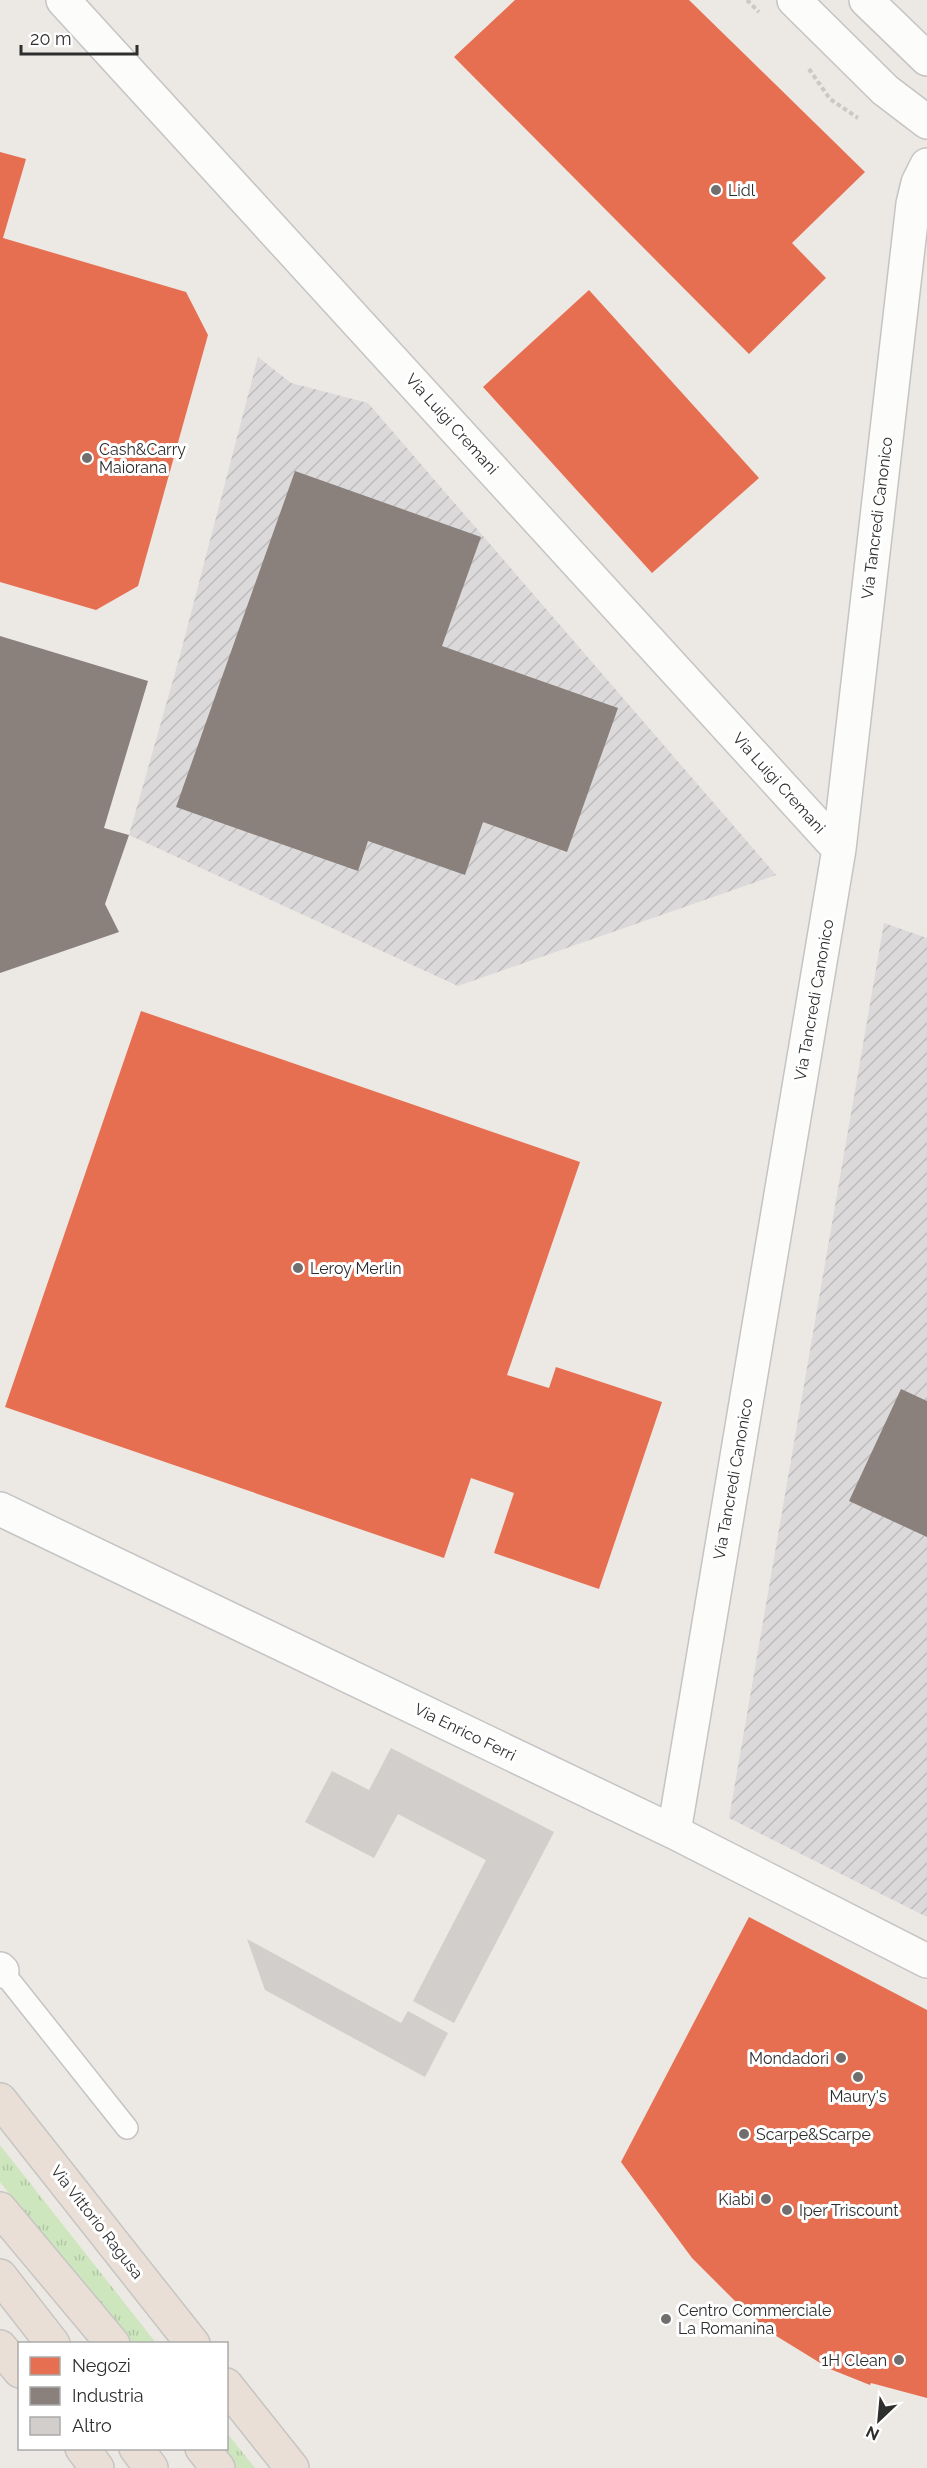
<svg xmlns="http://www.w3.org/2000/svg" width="927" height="2468" font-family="Raleway,sans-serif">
  <defs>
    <pattern id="industrial-furrows" width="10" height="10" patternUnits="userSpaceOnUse" patternTransform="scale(1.5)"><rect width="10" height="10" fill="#dcd9db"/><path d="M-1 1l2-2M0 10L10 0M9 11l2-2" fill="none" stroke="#bdbbbc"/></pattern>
    <pattern id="grass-tufts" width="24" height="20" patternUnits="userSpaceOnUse" patternTransform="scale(1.5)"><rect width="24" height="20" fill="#cee6be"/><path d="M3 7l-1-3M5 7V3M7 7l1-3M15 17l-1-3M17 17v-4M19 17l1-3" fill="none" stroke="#b1c6a4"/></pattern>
  </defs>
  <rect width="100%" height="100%" fill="#ece8e4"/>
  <path fill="url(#industrial-furrows)" d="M258 357 291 383 368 403 776 875 458 986 129 835 179 659Z
    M884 923 927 938V1917L729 1818Z"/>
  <path fill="url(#grass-tufts)" d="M0 2145 156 2343H130L0 2182Z
    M227 2433 255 2468H237L220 2449 226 2448Z"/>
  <path fill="#e76f51" d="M515 0H689L865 172 792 243 826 278 749 354 454 57Z
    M0 152 26 159 3 238 186 292 208 335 138 586 96 610 0 582Z
    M589 290 759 478 652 573 483 387Z
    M141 1011 580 1162 507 1375 549 1388 556 1367 662 1402 599 1589 494 1553 514 1493 471 1478 444 1558 5 1407Z
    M749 1917 927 2010V2398L871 2383 870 2385 830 2369 760 2326 692 2258 621 2162Z"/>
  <path fill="#8a817c" d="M295 471 481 537 442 646 618 708 567 852 483 822 465 875 368 841 358 871 176 807Z
    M0 636 148 681 104 828 129 835 105 904 119 932 0 973Z
    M901 1389 927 1401V1537L849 1501Z"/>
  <path fill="#d1cecb" d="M391 1748 554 1832 454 2023 413 2001 486 1860 398 1814 374 1858 305 1822 332 1771 369 1790Z
    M247 1939 401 2023 408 2011 448 2033 425 2077 265 1990Z"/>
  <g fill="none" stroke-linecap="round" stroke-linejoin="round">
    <defs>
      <path id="lane" d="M2 1971 127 2128"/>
      <path id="street" d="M63 0 839 849
        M0 1509 674 1832 927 1961
        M674 1832 839 849 913 204 918 183 927 165
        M0 1969 2 1971"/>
      <path id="secondary" d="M794 0 885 90 927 122
        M866 0 927 59"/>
      <path id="highway" d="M0 2100 193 2344
        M0 2209 113 2344
        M0 2276 53 2344
        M0 2347 20 2371
        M226 2385 292 2468
        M82 2448 97 2468
        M136 2448 151 2468
        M202 2448 218 2468"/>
    </defs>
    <use href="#lane" stroke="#c5c4c5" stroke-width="24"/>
    <use href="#street" stroke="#c5c4c5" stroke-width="36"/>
    <use href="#secondary" stroke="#c5c4c5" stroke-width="36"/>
    <use href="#highway" stroke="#c6c5c4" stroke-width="36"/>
    <path stroke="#c9c9c8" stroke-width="4" stroke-dasharray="4.5 3" stroke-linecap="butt" d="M747 0 759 12
      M809 69 830 99 858 118"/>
    <use href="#lane" stroke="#fcfcfb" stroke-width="21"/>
    <use href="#street" stroke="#fcfcfb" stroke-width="33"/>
    <use href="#secondary" stroke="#fcfcfb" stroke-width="33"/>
    <use href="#highway" stroke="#eadfd6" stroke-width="33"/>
  </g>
  <g fill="#706f6e" stroke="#fff" stroke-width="2">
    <circle cx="716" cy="190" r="6"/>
    <circle cx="87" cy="458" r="6"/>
    <circle cx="298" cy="1268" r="6"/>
    <circle cx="841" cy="2058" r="6"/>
    <circle cx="858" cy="2077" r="6"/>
    <circle cx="744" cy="2134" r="6"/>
    <circle cx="766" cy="2199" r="6"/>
    <circle cx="787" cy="2210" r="6"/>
    <circle cx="666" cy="2319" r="6"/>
    <circle cx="899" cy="2360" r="6"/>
  </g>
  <g text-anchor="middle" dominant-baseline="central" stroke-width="6" stroke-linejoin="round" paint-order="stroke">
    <g font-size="16" fill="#2e2e2e" stroke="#fff" text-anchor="start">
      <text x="728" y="190">Lidl</text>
      <text x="99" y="449">Cash&amp;Carry<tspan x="99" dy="18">Maiorana</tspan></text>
      <text x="310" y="1268">Leroy Merlin</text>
      <text x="829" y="2058" text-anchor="end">Mondadori</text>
      <text x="858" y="2096" text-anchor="middle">Maury's</text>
      <text x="756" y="2134">Scarpe&amp;Scarpe</text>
      <text x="754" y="2199" text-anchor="end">Kiabi</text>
      <text x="799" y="2210">Iper Triscount</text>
      <text x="678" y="2310">Centro Commerciale<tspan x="678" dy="18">La Romanina</tspan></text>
      <text x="887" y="2360" text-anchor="end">1H Clean</text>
    </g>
    <g font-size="16" fill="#2e2e2e" stroke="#fff">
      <text transform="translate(452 424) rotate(48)">Via Luigi Cremani</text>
      <text transform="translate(877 518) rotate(-83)">Via Tancredi Canonico</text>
      <text transform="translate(779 783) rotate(48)">Via Luigi Cremani</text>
      <text transform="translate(814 1000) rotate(-80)">Via Tancredi Canonico</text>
      <text transform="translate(733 1479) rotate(-80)">Via Tancredi Canonico</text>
      <text transform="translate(465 1732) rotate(26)">Via Enrico Ferri</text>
      <text transform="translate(97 2222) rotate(52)">Via Vittorio Ragusa</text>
    </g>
  </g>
  <rect x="18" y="2342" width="210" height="108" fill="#ffffff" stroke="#ababab" stroke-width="1.5"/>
  <rect x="30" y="2357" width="30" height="18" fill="#e76f51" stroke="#ababab" stroke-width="1.5"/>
  <text x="72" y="2372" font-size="18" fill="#2e2e2e">Negozi</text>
  <rect x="30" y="2387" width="30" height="18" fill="#8a817c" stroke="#ababab" stroke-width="1.5"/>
  <text x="72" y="2402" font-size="18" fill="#2e2e2e">Industria</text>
  <rect x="30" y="2417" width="30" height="18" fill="#d1cecb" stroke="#ababab" stroke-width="1.5"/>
  <text x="72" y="2432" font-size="18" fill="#2e2e2e">Altro</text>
  <g transform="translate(879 2420) rotate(206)" stroke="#ffffff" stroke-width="4.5" paint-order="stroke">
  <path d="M0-4.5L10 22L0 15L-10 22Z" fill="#2e2e2e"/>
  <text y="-9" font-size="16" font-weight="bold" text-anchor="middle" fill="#2e2e2e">N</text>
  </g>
  <path d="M21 45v9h116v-9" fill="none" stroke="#2e2e2e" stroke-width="3"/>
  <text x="30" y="45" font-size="18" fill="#2e2e2e" stroke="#ffffff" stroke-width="4.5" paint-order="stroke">20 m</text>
</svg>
